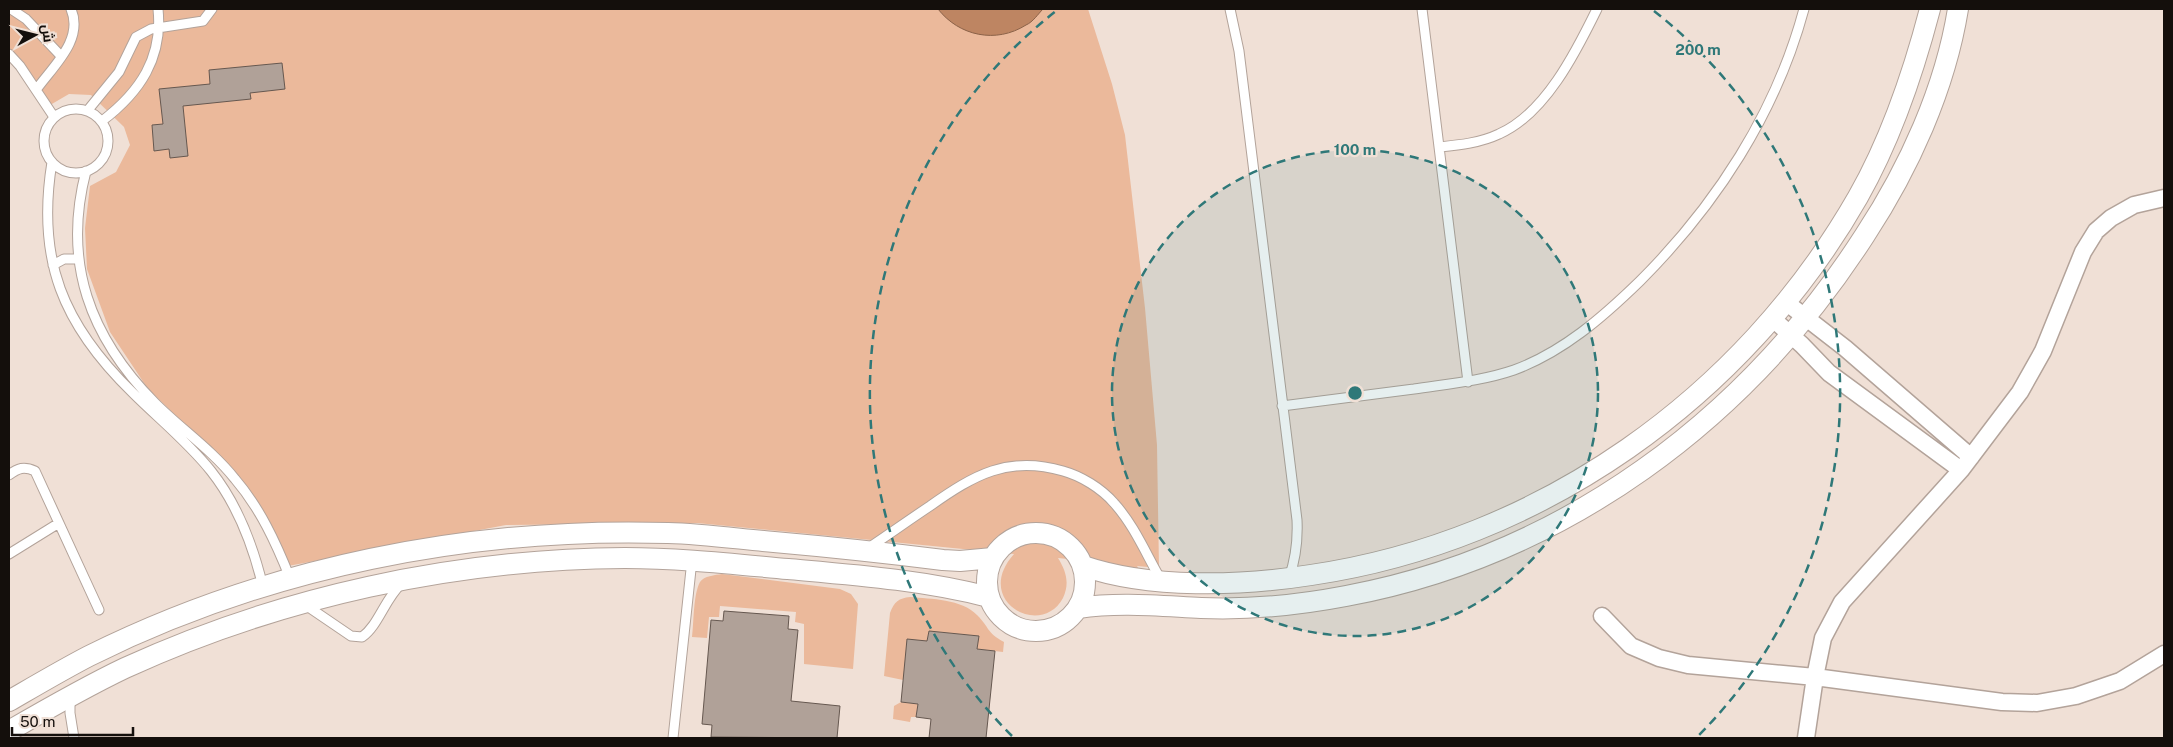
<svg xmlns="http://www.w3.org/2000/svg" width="2173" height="747" font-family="'Public Sans',Cairo,sans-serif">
  <rect width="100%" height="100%" fill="#f0e0d6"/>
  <path fill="#ebb99b" d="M9 9H1088L1112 84 1125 135 1145 308 1157 445 1159 568 1137 566 1141 572 1107 563 1058 558C1066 571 1070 583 1063 598 1041 639 972 601 1014 554L697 523 506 525 288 566 219 457 148 389 110 332 87 269 85 228 90 186 116 172 130 145 124 127 91 95 69 94 45 108 9 51Z
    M722 574 840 589 851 594 858 604 853 669 804 664V624L795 622 796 612 720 606 719 617H709L707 638 692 637C694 623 693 595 700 582 704 576 715 575 722 574Z
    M910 597C931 599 962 599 977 615 990 628 986 632 1004 642L1003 652 977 649 978 636 929 631 927 641 903 680 884 676 890 613C894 602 899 598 910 597Z
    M901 702 918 704 916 717H911L910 722 893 719 894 706Z"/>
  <path fill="#be8562" stroke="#8b6248" d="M938 9H1043C1038 14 1033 22 1026 25 996 44 959 36 938 9Z"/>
  <path fill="#b0a198" stroke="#665850" d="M282 63 285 89 250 93 251 99 183 106 188 156 170 158 169 149 154 151 152 125 163 124 159 89 210 84 209 70Z
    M724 611 789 616 788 629 798 630 791 701 840 706 837 738 711 737 712 725 702 724 711 620 723 621Z
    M929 631 979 636 977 649 995 651 986 738H929L931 719 916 717 918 704 901 702 907 639 927 641Z"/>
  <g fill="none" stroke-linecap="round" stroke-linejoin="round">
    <defs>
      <path id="service" d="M11 9 26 19 61 56
        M1230 9 1239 51 1297 520C1298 541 1296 558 1289 578
        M1422 9 1468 382
        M9 54 20 66 54 117
        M36 90C53 66 84 40 71 9
        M44 141a32 32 0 1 1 64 0a32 32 0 1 1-64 0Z
        M88 110 119 72 136 37 151 29 203 21 212 9
        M102 121C140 92 163 58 158 9
        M1439 147C1459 145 1480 143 1499 134 1545 114 1576 52 1597 9
        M52 162C36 260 63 325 133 393 159 419 188 442 211 471 238 505 253 545 263 587
        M86 171C62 263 90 337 155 403 181 429 212 450 235 479 260 508 276 543 290 578
        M53 265 64 259H78
        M1282 406C1326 400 1370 395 1414 389 1447 384 1482 381 1514 370 1563 352 1603 317 1640 281 1716 205 1776 113 1804 9
        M9 475C18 468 24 466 35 471L99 610
        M867 549C888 535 909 520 930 506 974 475 1008 455 1063 471 1081 476 1101 488 1114 503 1134 525 1146 554 1161 580
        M9 554 59 523
        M304 604 351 636 362 637C378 626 385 599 401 584
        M70 697V713L74 738
        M673 738 692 560"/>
      <path id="minor" d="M1787 303 1845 348 1971 457
        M1773 319 1802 345 1829 373 1961 470
        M1602 616 1631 646 1659 658 1688 665 1815 677 2002 702 2037 703 2076 696 2120 681 2164 654
        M1806 738 1815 677 1823 638 1842 602 1961 470 2020 392 2043 351 2083 252 2096 231 2111 218 2134 205 2164 198"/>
      <path id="tertiary" d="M987 582a49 49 0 1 1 98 0a49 49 0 1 1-98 0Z
        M1083 566C1150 589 1241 586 1311 575 1541 541 1743 398 1858 197 1891 139 1913 74 1930 9
        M1078 608C1119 602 1159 606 1201 608 1249 610 1299 605 1346 596 1565 555 1746 420 1865 235 1909 168 1945 89 1958 9
        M9 701C35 686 62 670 89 656 268 567 469 527 668 533 704 534 739 539 774 542 831 547 887 553 943 560L960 561 993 558
        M9 731C47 709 85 687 125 668 280 597 454 559 625 558 679 558 733 564 788 569 855 575 923 580 989 597"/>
    </defs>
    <use href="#service" stroke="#b3a39a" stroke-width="11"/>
    <use href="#minor" stroke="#b3a39a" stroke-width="19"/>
    <use href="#tertiary" stroke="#b3a39a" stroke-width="22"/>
    <use href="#service" stroke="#fff" stroke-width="9"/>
    <use href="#minor" stroke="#fff" stroke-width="16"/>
    <use href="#tertiary" stroke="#fff" stroke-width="20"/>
  </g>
  <circle cx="1355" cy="393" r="243" fill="#2f7878" fill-opacity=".12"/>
  <g fill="none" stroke="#2f7878" stroke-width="2.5" stroke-dasharray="9 6">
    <circle cx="1355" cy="393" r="243"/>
    <path d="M1012 736A485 485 0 0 1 1056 11M1654 11A485 485 0 0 1 1698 736"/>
  </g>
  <circle cx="1355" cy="393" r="8" fill="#2f7878" stroke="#f0e0d6" stroke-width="2.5"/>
  <g font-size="15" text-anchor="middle" font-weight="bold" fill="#2f7878" stroke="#f0e0d6" stroke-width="4.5" stroke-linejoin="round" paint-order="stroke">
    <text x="1698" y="55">200 m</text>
    <text x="1355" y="155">100 m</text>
  </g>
  <rect width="2173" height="747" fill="none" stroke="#140f0c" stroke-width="20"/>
  <g transform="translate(35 35) rotate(83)" stroke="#f0e0d6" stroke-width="4" paint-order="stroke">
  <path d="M0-4L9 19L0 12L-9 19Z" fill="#140f0c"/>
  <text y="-8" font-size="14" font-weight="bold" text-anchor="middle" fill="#140f0c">ش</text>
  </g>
  <path d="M12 727v8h121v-8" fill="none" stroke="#140f0c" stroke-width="2.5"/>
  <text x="20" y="727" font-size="15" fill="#140f0c" stroke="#f0e0d6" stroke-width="4" paint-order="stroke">50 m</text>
</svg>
